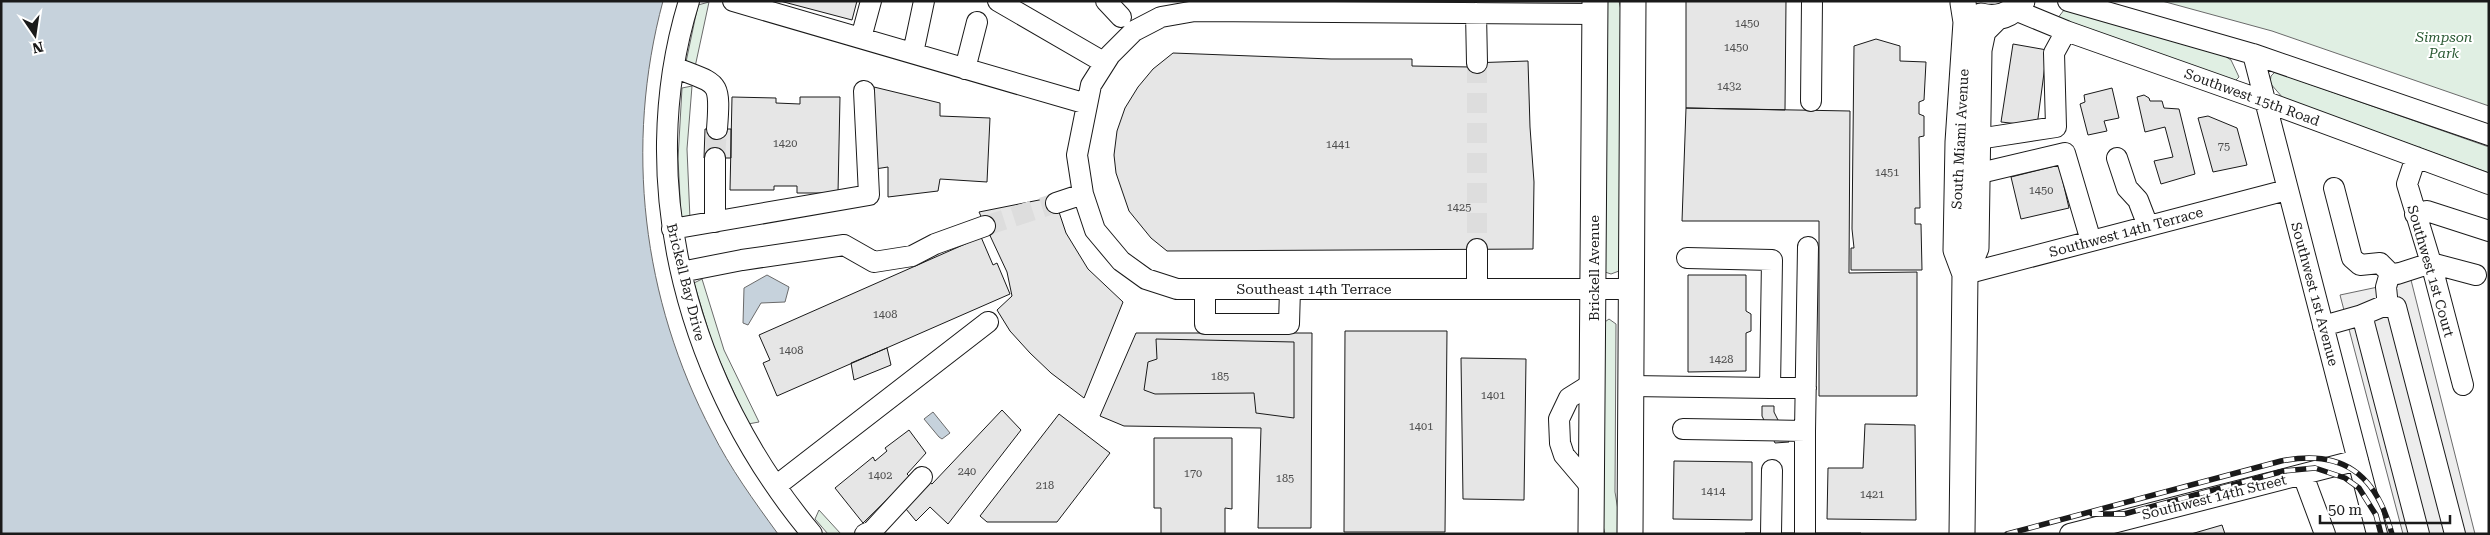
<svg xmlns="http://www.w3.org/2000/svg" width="2490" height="535" font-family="'Roboto Serif',serif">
  <rect width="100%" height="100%" fill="#fff"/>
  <path fill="#e0efe3" stroke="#6a6a6a" d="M1606 1H1619L1625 29 1619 271 1611 274 1605 272Z
    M2162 1H2489V106L2272 31Z
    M709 2 695 67 686 62 698 5Z
    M2064 10 2214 49 2231 60 2239 77 2235 81 2057 19Z
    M2275 72 2489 147V173L2283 98 2270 83 2271 76Z
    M692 86 687 149 690 219 681 217 678 159 682 88Z
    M702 279 724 350 759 422 748 424 713 346 694 283Z
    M1609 319 1616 324 1615 492 1620 522 1619 534H1605L1603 526 1602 324Z
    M819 510 841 534H828L815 519Z"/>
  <path fill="#ededed" stroke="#6a6a6a" d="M2411 280 2475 534H2403L2340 295Z"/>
  <path fill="#c6d2dc" stroke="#6a6a6a" d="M1 1H663C624 146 642 299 712 432 730 468 754 501 778 534H1Z
    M767 275 789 287 785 302 761 303 748 325 743 323 744 288Z
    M933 412 950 433 942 439 939 437 924 419Z"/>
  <path fill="#e6e6e6" stroke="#1a1a1a" d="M780 1H857L852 20Z
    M1686 1H1786L1785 110 1686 108Z
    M1876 39 1900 46V61L1926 62 1924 100 1919 102V114L1924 116V136L1919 137 1920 208H1915V224H1921L1922 270H1851V248H1854L1852 229 1854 46Z
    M2013 44 2047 50 2037 126 2001 122Z
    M1173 53 1331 59H1412V66L1471 67V63L1528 61 1530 127 1534 182 1533 249 1167 251 1151 238 1129 211 1116 173 1114 155 1117 131 1125 108 1138 87 1153 69Z
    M874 87 940 103V116L990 118 987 182 940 179 938 191 888 197V167L875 169Z
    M2112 88 2119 118 2104 121 2107 131 2088 135 2080 104 2085 102 2084 95Z
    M2144 95 2149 98 2150 101H2162L2164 108 2179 109 2195 174 2161 184 2154 161 2173 157 2165 127 2145 132 2137 97Z
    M732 97 776 98V103L800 104V97H840L838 193H797V186H774V190H730Z
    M1686 108 1850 111 1849 273 1917 272V396H1819V221H1682Z
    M2208 116 2237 128 2247 165 2213 172 2198 118Z
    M705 129H731V158H704Z
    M2059 165 2069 208 2021 219 2011 177Z
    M1054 197 1066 233 1088 269 1123 302 1084 398 1051 373 1030 353 1010 331 997 310 1012 296 1007 272 979 212Z
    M981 237 993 265 997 263 1010 294 777 396 763 363 770 360 759 335Z
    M1688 275H1746V311L1751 314V331L1746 333V371L1688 372Z
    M1345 331H1447L1445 532H1344Z
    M1136 333H1312L1311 528H1258L1261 428 1124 426 1100 416Z
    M1156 339 1294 342V418L1256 413 1254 393 1155 394 1144 390 1148 362 1157 359Z
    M887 348 891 365 854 380 851 363Z
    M1461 358 1526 359 1524 500 1463 499Z
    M1762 406H1774V412L1789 442 1775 443 1762 416Z
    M1002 410 1021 430 948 524 930 507 916 521 901 503 925 479 932 484Z
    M1059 414 1110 453 1057 522H987L980 516Z
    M1865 424 1915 425 1916 520 1827 519 1828 468H1863Z
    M909 430 926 453 907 474 910 477 863 523 835 488 873 457 875 461 887 451 885 448Z
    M1154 438H1232V509L1225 508V534H1161V508H1154Z
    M1674 461 1752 462V520L1673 519Z
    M2222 525 2225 534H2191Z
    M1745 533H1861V534H1745Z"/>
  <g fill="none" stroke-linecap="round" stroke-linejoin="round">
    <path stroke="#ddd" stroke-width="20" stroke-dasharray="20 10" stroke-linecap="butt" d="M1477 63V249
      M715 158 717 129
      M985 226 1056 203"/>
    <defs>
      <path id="minor" d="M689 1C632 186 690 388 812 534
        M733 1 1087 104
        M998 1 1105 63
        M1106 1 1121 17
        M2068 1 2253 54 2489 135
        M2015 10 2066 31 2264 101 2489 184
        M1476 13 1477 63
        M1595 14 1195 11 1161 17 1134 31 1110 55 1091 85 1077 155 1083 194 1095 230 1121 261 1146 279 1177 289H1632
        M861 38 871 1
        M913 53 924 1
        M2253 54 2377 534
        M674 67C718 85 721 78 717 129
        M965 69 977 22
        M1811 101 1812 1
        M1965 141 2056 127 2054 53 2066 31
        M2416 157 2407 184 2431 263 2463 385
        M715 158V222
        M2117 158 2127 188 2138 200 2148 226
        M1976 174 2065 153 2091 241
        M2334 188 2352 258 2360 265 2380 263 2390 273 2397 274 2431 263 2476 275
        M1056 203 1083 194
        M2415 214 2427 211 2489 231
        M672 229 869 195 864 91
        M681 272 742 260 844 245 874 262 912 256 935 244 985 226
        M1965 274 2287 190
        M1205 289V324H1289L1290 289
        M1477 289V249
        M2388 307 2386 287 2390 273
        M2323 326 2362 315
        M1631 386 1770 388 1772 260 1687 258
        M1770 388H1806
        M1683 429 1805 431 1808 247
        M2303 475 2325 534
        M776 486 988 322
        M1592 488 1564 455 1560 443 1559 419 1569 398 1593 383
        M1805 533V431
        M865 534 872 531 922 477
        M1771 534 1772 470
        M2070 534 2358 460
        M2419 534 2362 315 2381 307H2396L2455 534"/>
      <path id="major" d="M1963 3 1966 22 1958 142 1956 250 1965 274
        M1981 16C1997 20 2012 15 2022 1
        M1591 534 1595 1
        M1630 534 1633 1
        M1962 534 1965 274 1976 248 1979 50 1983 31 1997 17"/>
    </defs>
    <use href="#minor" stroke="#1a1a1a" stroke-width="22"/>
    <use href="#major" stroke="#1a1a1a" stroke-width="27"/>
    <use href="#minor" stroke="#fff" stroke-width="20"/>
    <use href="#major" stroke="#fff" stroke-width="25"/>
    <defs>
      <path id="rail" d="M2092 514H2124L2284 471 2315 468 2345 478 2359 488 2376 515 2381 534
        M2007 534 2281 461C2343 449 2376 474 2392 534"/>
    </defs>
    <use href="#rail" stroke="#1a1a1a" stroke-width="5.5"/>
    <use href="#rail" stroke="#fff" stroke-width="4" stroke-dasharray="11" stroke-linecap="butt"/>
  </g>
  <g text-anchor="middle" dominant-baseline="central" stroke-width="4" stroke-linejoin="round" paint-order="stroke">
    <g font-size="11" fill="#4d4d4d">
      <text x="1747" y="23">1450</text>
      <text x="1736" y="47">1450</text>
      <text x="1729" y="86">1432</text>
      <text x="785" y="143">1420</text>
      <text x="1338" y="144">1441</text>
      <text x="2224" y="146">75</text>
      <text x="1887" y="172">1451</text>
      <text x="2041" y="190">1450</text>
      <text x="1459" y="207">1425</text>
      <text x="885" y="314">1408</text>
      <text x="791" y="350">1408</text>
      <text x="1721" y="359">1428</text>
      <text x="1220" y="376">185</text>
      <text x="1493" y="395">1401</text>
      <text x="1421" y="426">1401</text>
      <text x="967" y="471">240</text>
      <text x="1193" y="473">170</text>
      <text x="880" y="475">1402</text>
      <text x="1285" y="478">185</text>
      <text x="1045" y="485">218</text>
      <text x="1713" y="491">1414</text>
      <text x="1872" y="494">1421</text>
    </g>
    <g font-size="14" font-style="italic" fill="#2b5a34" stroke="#fff">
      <text x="2444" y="37">Simpson<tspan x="2444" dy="16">Park</tspan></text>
    </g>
    <g font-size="14" fill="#1a1a1a" stroke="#fff">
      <text transform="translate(2252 97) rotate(20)">Southwest 15th Road</text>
      <text transform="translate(1960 139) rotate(-87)">South Miami Avenue</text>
      <text transform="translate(2126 232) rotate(-15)">Southwest 14th Terrace</text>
      <text transform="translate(1594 268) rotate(-90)">Brickell Avenue</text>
      <text transform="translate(2431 271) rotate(74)">Southwest 1st Court</text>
      <text transform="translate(686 282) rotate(76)">Brickell Bay Drive</text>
      <text x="1314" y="289">Southeast 14th Terrace</text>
      <text transform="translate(2315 294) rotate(75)">Southwest 1st Avenue</text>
      <text transform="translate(2214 497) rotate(-14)">Southwest 14th Street</text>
    </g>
  </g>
  <rect width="2490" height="535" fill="none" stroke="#1a1a1a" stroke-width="5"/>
  <g transform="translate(35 35) rotate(167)" stroke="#ffffff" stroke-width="4" paint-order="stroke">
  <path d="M0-4L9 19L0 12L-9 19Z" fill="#1a1a1a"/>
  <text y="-8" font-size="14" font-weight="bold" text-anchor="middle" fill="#1a1a1a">N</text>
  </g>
  <path d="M2320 515v8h130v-8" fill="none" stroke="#1a1a1a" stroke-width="2.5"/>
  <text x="2328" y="515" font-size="15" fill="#1a1a1a" stroke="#ffffff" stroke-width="4" paint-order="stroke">50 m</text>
</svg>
